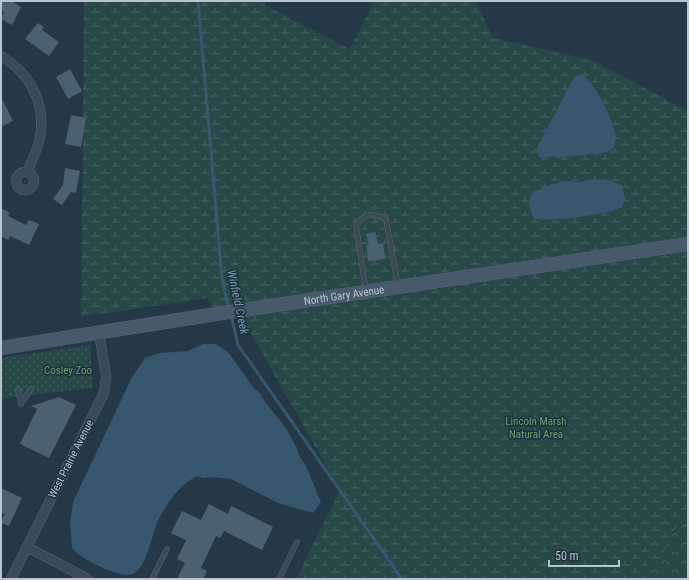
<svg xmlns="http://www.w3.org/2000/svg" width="689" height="580" font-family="'Roboto Condensed',sans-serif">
  <defs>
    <pattern id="grass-dots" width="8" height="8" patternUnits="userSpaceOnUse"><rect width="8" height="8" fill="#274847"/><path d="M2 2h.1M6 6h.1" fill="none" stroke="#446160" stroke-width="1.8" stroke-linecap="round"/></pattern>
    <pattern id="forest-crowns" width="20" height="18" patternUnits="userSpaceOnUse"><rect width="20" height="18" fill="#274847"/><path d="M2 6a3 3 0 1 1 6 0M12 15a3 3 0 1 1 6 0" fill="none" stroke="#446160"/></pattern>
    <pattern id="wetland-marsh" width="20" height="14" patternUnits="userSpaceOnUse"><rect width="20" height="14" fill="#274847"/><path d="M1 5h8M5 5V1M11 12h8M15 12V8" fill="none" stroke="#446160"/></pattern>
  </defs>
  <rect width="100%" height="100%" fill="#253847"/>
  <path fill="url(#grass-dots)" d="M90 345 93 388 4 398 1 404V358Z"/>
  <path fill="url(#forest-crowns)" d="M688 470V579H629Z"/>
  <path fill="url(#wetland-marsh)" d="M84 1H266L264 5 350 49 374 1H476L493 38 592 60 688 111V505L649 579H296L340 490 238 311 216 314 208 298 81 317Z"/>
  <path fill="#37576f" d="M582 74C596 85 614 120 616 138 616 142 614 146 612 150L595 155 592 154 557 158 553 156 546 158 539 157 536 150 574 77Z
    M592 179 595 181 605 179 622 185 625 199 622 207C614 210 606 213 598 214 586 216 542 223 533 218L529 205 530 197 536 191 547 186 564 181 581 182Z
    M203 344H215L228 352 253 387 261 394 265 402 286 428 297 449 300 457 306 466 321 502 313 513 278 503 231 479 213 477 204 478 197 476C180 484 166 504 158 521 152 534 147 566 134 573 125 578 114 572 105 569 93 563 81 558 72 548L70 524 73 502 132 377 145 358 160 353 188 351Z"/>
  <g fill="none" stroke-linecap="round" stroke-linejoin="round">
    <path stroke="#37576f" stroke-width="3" d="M198 1 222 279 229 309
      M231 315 238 345 402 579"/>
  </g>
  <path fill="#4b6070" d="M1 1H11L21 7 12 25 1 19 4 12 1 11Z
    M38 23 44 27 42 30 59 42 49 56 25 39Z
    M70 69 82 91 68 99 56 77Z
    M1 97 13 121 1 127Z
    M71 115 86 118 81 147 65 144Z
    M65 168 80 171 76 193 71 192 62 205 53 199 63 185Z
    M1 208 10 213 8 216 26 225 29 220 39 224 29 245 10 236 8 240 1 236Z
    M375 232 378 244 383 243 385 259 368 261 366 245H369L366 234Z
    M59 397 76 405 49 458 20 444 37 409 31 406Z
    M1 488 22 498 9 526 1 523 4 514 1 512Z
    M209 504 228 514 231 506 273 527 262 550 224 531 220 538 216 536 201 568 207 571 203 579H177L185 563 177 559 186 540 171 533 182 511 201 520Z"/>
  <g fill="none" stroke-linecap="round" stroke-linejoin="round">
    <defs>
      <path id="lane" d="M366 291 356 225C365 212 372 213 386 219L398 286
        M18 390 21 404 31 389
        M152 579 167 549
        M279 579 297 542"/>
      <path id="street" d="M1 56C30 73 46 103 40 137 38 149 32 161 27 172
        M16 181a9 9 0 1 1 18 0a9 9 0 1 1-18 0Z
        M27 547 88 579
        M11 579 104 393 106 376 99 333"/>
      <g id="secondary">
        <path id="s1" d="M1 348 216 314 688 244"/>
      </g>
    </defs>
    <use href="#lane" stroke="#586773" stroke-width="5.5"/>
    <use href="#street" stroke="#586773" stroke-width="10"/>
    <use href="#secondary" stroke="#586773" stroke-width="14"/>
    <use href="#lane" stroke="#3a4a56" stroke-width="4.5"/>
    <use href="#street" stroke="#3a4a56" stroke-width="9"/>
    <use href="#secondary" stroke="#47596a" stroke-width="13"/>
  </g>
  <g text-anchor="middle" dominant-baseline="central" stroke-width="3" stroke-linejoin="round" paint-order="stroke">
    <g font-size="11" fill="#b8c4cf" stroke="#1e2f3c">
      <text stroke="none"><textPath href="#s1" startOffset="347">North Gary Avenue</textPath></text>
      <text transform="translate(71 459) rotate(-63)">West Prairie Avenue</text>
    </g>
    <g font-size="11" fill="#6da371" stroke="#1e2f3c">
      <text x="68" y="370">Cosley Zoo</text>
      <text x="536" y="421">Lincoln Marsh<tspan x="536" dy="13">Natural Area</tspan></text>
    </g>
    <g font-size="12" font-style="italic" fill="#7599b5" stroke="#1e2f3c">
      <text transform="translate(238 302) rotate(78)">Winfield Creek</text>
    </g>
  </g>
  <rect width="689" height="580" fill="none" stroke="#b8c4cf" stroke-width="4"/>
  <path d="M549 560v6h70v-6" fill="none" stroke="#b8c4cf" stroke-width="2"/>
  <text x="555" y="560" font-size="12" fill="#b8c4cf" stroke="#1e2f3c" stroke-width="3" paint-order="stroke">50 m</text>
</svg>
